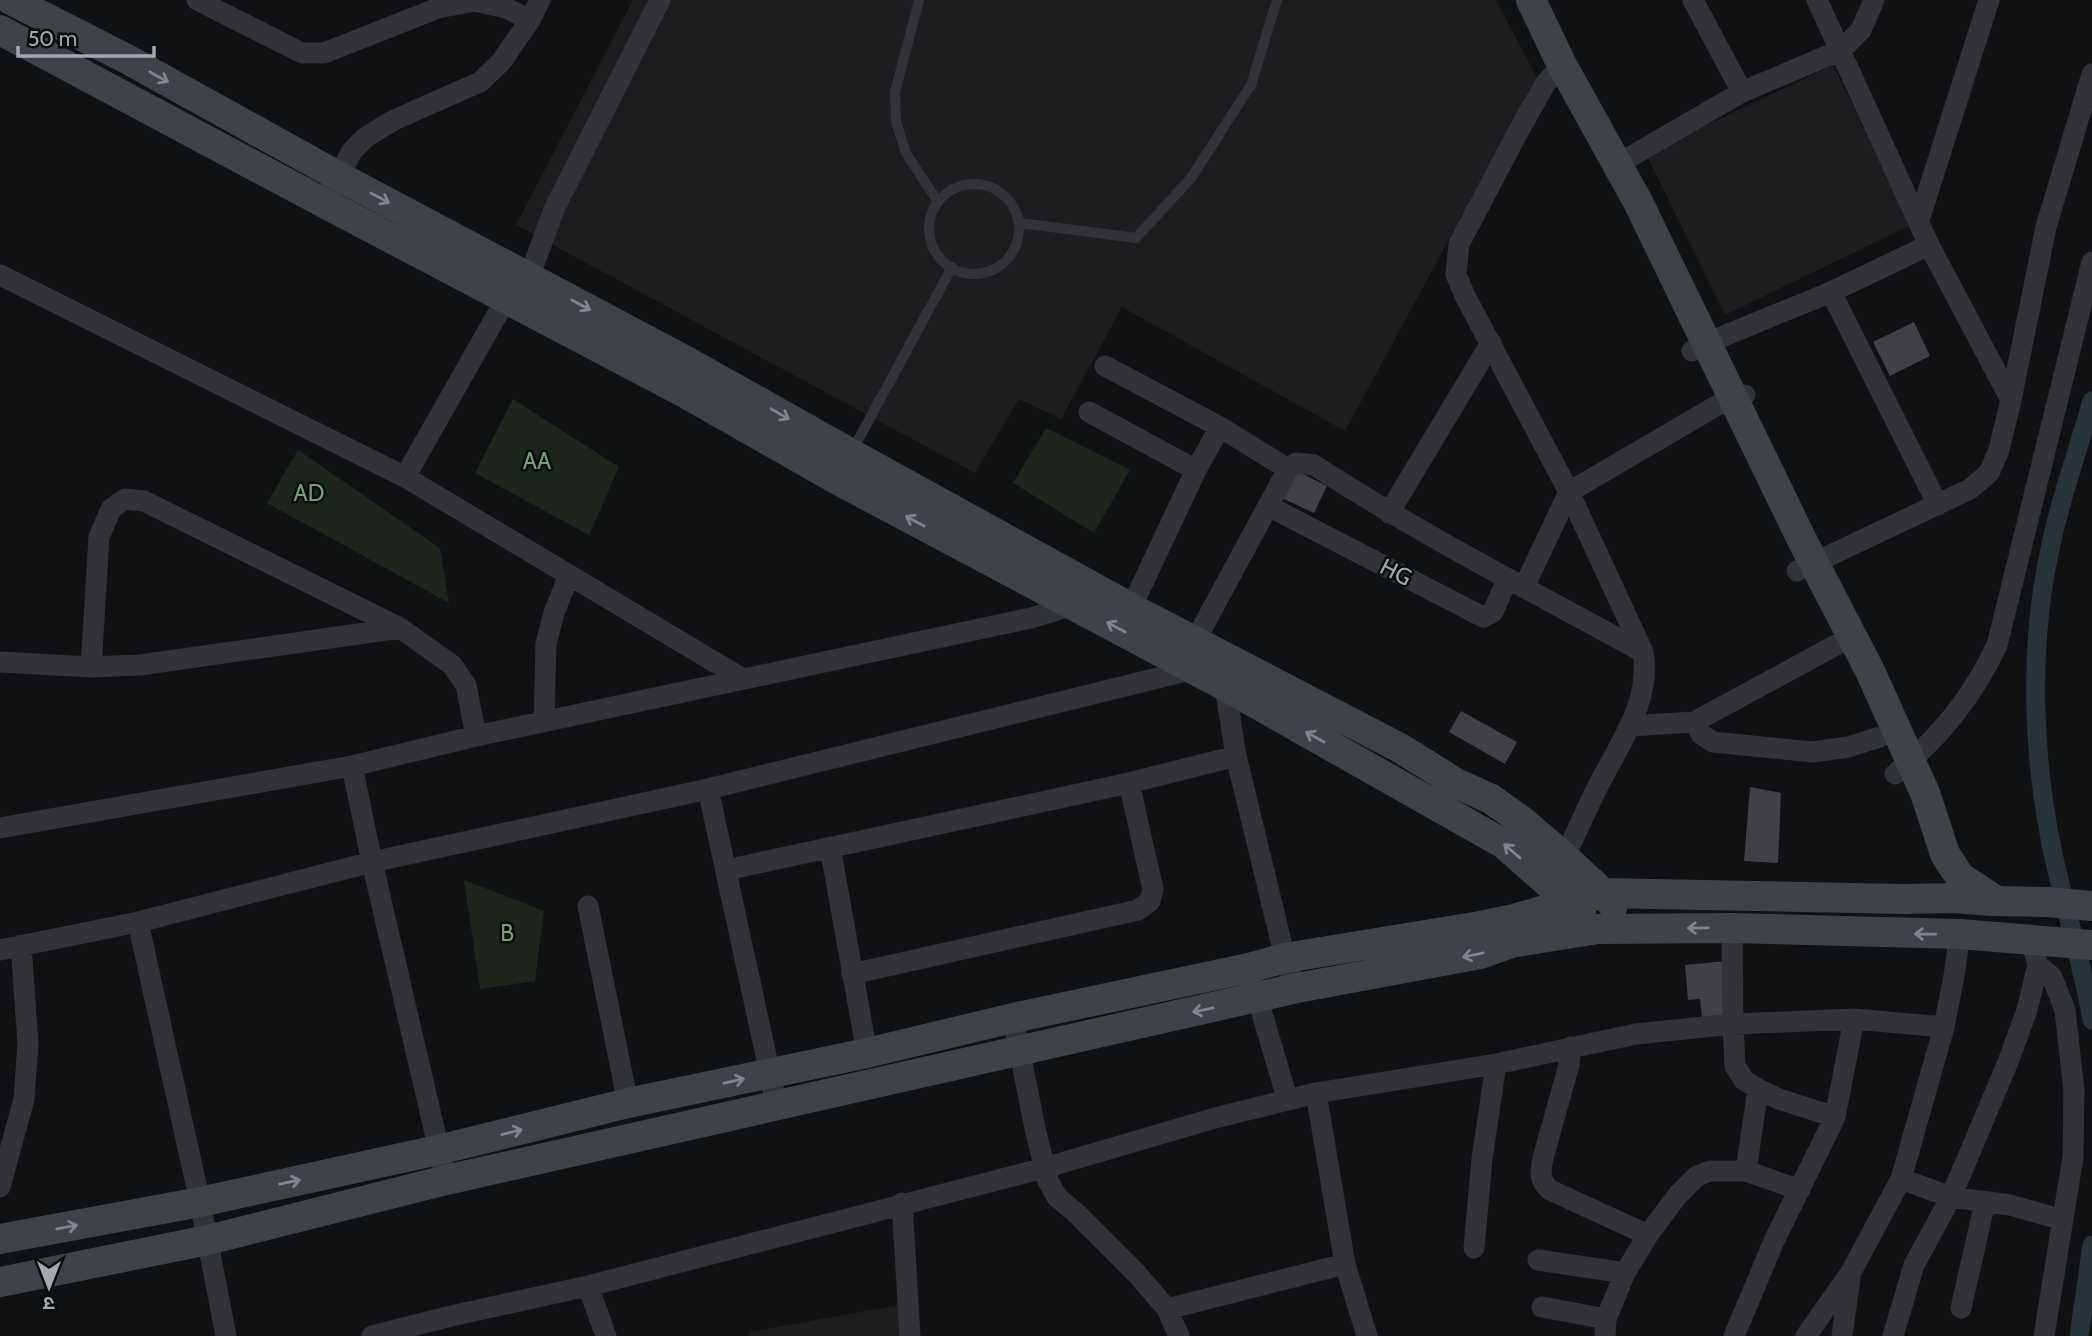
<svg xmlns="http://www.w3.org/2000/svg" width="2092" height="1336" font-family="Cabin,'Noto Sans Devanagari',sans-serif">
  <rect width="100%" height="100%" fill="#101112"/>
  <path fill="#1c1d1f" d="M633 0H1496L1537 78 1345 431 1122 307 1061 419 1019 399 975 473 516 225Z
    M1833 65 1911 225 1725 315 1646 154Z
    M906 1304 905 1336H749V1332Z"/>
  <path fill="#1d251d" d="M513 399 619 467 589 535 475 473Z
    M1046 428 1130 470 1094 533 1013 483Z
    M298 450 440 548 449 603 267 503Z
    M464 880 544 911 535 981 480 989Z"/>
  <g fill="none" stroke-linecap="round" stroke-linejoin="round">
    <path stroke="#293338" stroke-width="19" d="M2092 401C2077 453 2058 506 2048 559 2029 652 2033 757 2052 849 2064 906 2082 962 2092 1020
      M2079 1336 2092 1245"/>
  </g>
  <path fill="#3f4145" d="M1914 322 1930 356 1890 376 1873 342Z
    M1295 470 1327 486 1314 513 1282 498Z
    M1461 711 1517 742 1505 764 1449 732Z
    M1750 787 1781 793 1778 863 1744 861Z
    M1726 961 1731 1014 1702 1017 1700 999 1688 1000 1685 965Z"/>
  <g fill="none" stroke-linecap="round" stroke-linejoin="round">
    <path stroke="#313337" stroke-width="10" d="M919 0 895 92 896 122 906 153 938 202
      M929 229a45 45 0 1 1 90 0a45 45 0 1 1-90 0Z
      M1020 223 1136 238 1191 178 1251 85 1277 0
      M851 453 952 267"/>
    <path stroke="#313337" stroke-width="21" d="M197 0 302 53H324L438 8 474 1 506 8 530 20
      M1693 0 1742 92
      M1817 0 1929 245 2011 400
      M1553 75 1545 84 1518 132 1459 244 1456 274 1464 294 1569 492 1643 652C1652 701 1618 746 1597 788 1584 814 1573 841 1559 867
      M1630 157 1742 92 1841 50 1861 30 1874 0
      M332 189 352 151 366 137 394 120 480 82 501 62 530 20 540 0
      M1919 220 1989 0
      M0 275 405 477 743 679
      M529 277 555 207 660 0
      M1831 292 1938 505
      M1692 351 1719 338 1831 292 1929 245
      M1105 366 1220 427 1288 469
      M1089 412 1196 470
      M405 477 506 299
      M1268 506 1483 617 1493 612 1507 579
      M1389 513 1491 343
      M1797 571 1970 489 1989 473 1999 450 2011 400 2046 227 2092 74
      M1524 587 1569 492 1716 406 1745 395
      M1131 608 1196 470 1220 427
      M1195 641 1288 469 1296 463 1314 465C1420 534 1532 591 1643 652
      M0 662 91 667 140 665 400 628
      M91 667 99 537 111 509 125 499 144 501 400 628 452 665 466 685 476 736
      M1225 686 1236 756 1285 958 1297 988
      M544 721 546 644 554 613 569 575
      M1694 722 1701 734 1713 742 1813 752 1848 747 1880 737
      M1630 726 1694 722 1836 645
      M352 766 372 862 446 1180
      M1895 774C1940 737 1972 698 1997 645L2092 262
      M708 789 777 1106
      M0 828 352 766 476 736 1031 618 1074 605
      M830 847 867 1053
      M726 870 1129 783 1236 756
      M588 906 628 1103
      M138 922 200 1202 226 1336
      M1732 928 1733 1024 1735 1066 1744 1080 1758 1089 1779 1099 1835 1117
      M0 950 138 922 372 862 708 789 1194 669
      M2038 965 2052 977 2065 1010 2074 1091 2073 1157 2044 1336
      M852 974 1138 910 1150 901 1153 889 1129 783
      M1254 986 1287 1098
      M1013 1018 1036 1133 1048 1181 1057 1197 1075 1212 1137 1274 1167 1309 1179 1336
      M1571 1047 1569 1065 1543 1158C1540 1173 1539 1180 1550 1190L1648 1235
      M1316 1093 1345 1264 1367 1336
      M1746 1171 1758 1089
      M1901 1179 1951 1197 2010 1205 2063 1220
      M0 1187 24 1099 28 1044 21 945
      M902 1203 910 1336
      M1474 1248 1482 1159 1496 1064
      M1538 1260 1625 1273
      M588 1286 606 1336
      M1542 1307 1606 1319
      M1961 1308 1985 1202
      M1167 1309 1345 1264
      M372 1336 451 1316 588 1286 1044 1168 1215 1118 1316 1093 1496 1064 1636 1034 1733 1024 1854 1019 1944 1027
      M1605 1336 1606 1319 1625 1273 1648 1235 1677 1196 1697 1176 1710 1171H1746L1800 1190
      M1734 1336 1774 1241 1835 1117 1854 1019
      M1806 1336 1851 1272 1901 1179 1944 1027 1954 976 1960 934
      M1842 1336 1850 1278
      M1893 1336 1914 1265 1951 1197 2008 1062 2027 1010 2038 965 2031 940"/>
    <path stroke="#3f4247" stroke-width="30" d="M11 0 127 59 338 176 688 362 850 453 1131 608 1400 748 1456 783 1491 799 1522 821 1564 857 1603 893 1613 905
      M1531 0 1561 63 1638 202 1802 540 1870 671 1925 793 1945 854 1960 877 1994 899
      M0 30 326 204 685 393 836 479 1225 686 1504 844 1581 912
      M0 1239 200 1202 438 1150 628 1103 867 1053 1013 1018 1249 968 1285 958 1480 926 1514 919 1603 893 1904 899 1953 898 1993 901 2047 902 2092 906
      M0 1282 208 1240 446 1180 1297 988 1480 954 1511 943 1560 935 1599 929 1732 928 1960 934 2092 945"/>
  </g>
  <defs><path id="oneway-shaft" d="M-6 0H5M1.5-3L5.5 0L1.5 3" fill="none" stroke-width="1.6" stroke-linecap="round" stroke-linejoin="round" transform="scale(1.75)"/></defs>
  <g stroke="#7f858d">
    <use href="#oneway-shaft" transform="translate(159 77) rotate(29)"/>
    <use href="#oneway-shaft" transform="translate(380 198) rotate(28)"/>
    <use href="#oneway-shaft" transform="translate(581 305) rotate(28)"/>
    <use href="#oneway-shaft" transform="translate(780 414) rotate(30)"/>
    <use href="#oneway-shaft" transform="translate(915 521) rotate(-152)"/>
    <use href="#oneway-shaft" transform="translate(1116 627) rotate(-152)"/>
    <use href="#oneway-shaft" transform="translate(1315 737) rotate(-151)"/>
    <use href="#oneway-shaft" transform="translate(1512 851) rotate(-139)"/>
    <use href="#oneway-shaft" transform="translate(1698 928) rotate(179)"/>
    <use href="#oneway-shaft" transform="translate(1925 934) rotate(-179)"/>
    <use href="#oneway-shaft" transform="translate(1473 955) rotate(168)"/>
    <use href="#oneway-shaft" transform="translate(1203 1010) rotate(168)"/>
    <use href="#oneway-shaft" transform="translate(734 1081) rotate(-12)"/>
    <use href="#oneway-shaft" transform="translate(512 1132) rotate(-14)"/>
    <use href="#oneway-shaft" transform="translate(290 1182) rotate(-12)"/>
    <use href="#oneway-shaft" transform="translate(67 1227) rotate(-10)"/>
  </g>
  <g text-anchor="middle" dominant-baseline="central" stroke-width="5" stroke-linejoin="round" paint-order="stroke">
    <g font-size="23" fill="#799f77" stroke="#0b0c0d">
      <text x="537" y="461">AA</text>
      <text x="309" y="493">AD</text>
      <text x="507" y="933">B</text>
    </g>
    <g font-size="23" fill="#a1a9b3" stroke="#0b0c0d">
      <text transform="translate(1396 572) rotate(27)">HG</text>
    </g>
  </g>
  <g transform="translate(49 1287) rotate(180)" stroke="#0b0c0d" stroke-width="5" paint-order="stroke">
  <path d="M0-5L12 26L0 18L-12 26Z" fill="#a1a9b3"/>
  <text y="-10" font-size="19" font-weight="bold" text-anchor="middle" fill="#a1a9b3">उ</text>
  </g>
  <path d="M18 46v10h136v-10" fill="none" stroke="#a1a9b3" stroke-width="3.5"/>
  <text x="28" y="46" font-size="21" fill="#a1a9b3" stroke="#0b0c0d" stroke-width="5" paint-order="stroke">50 m</text>
</svg>
